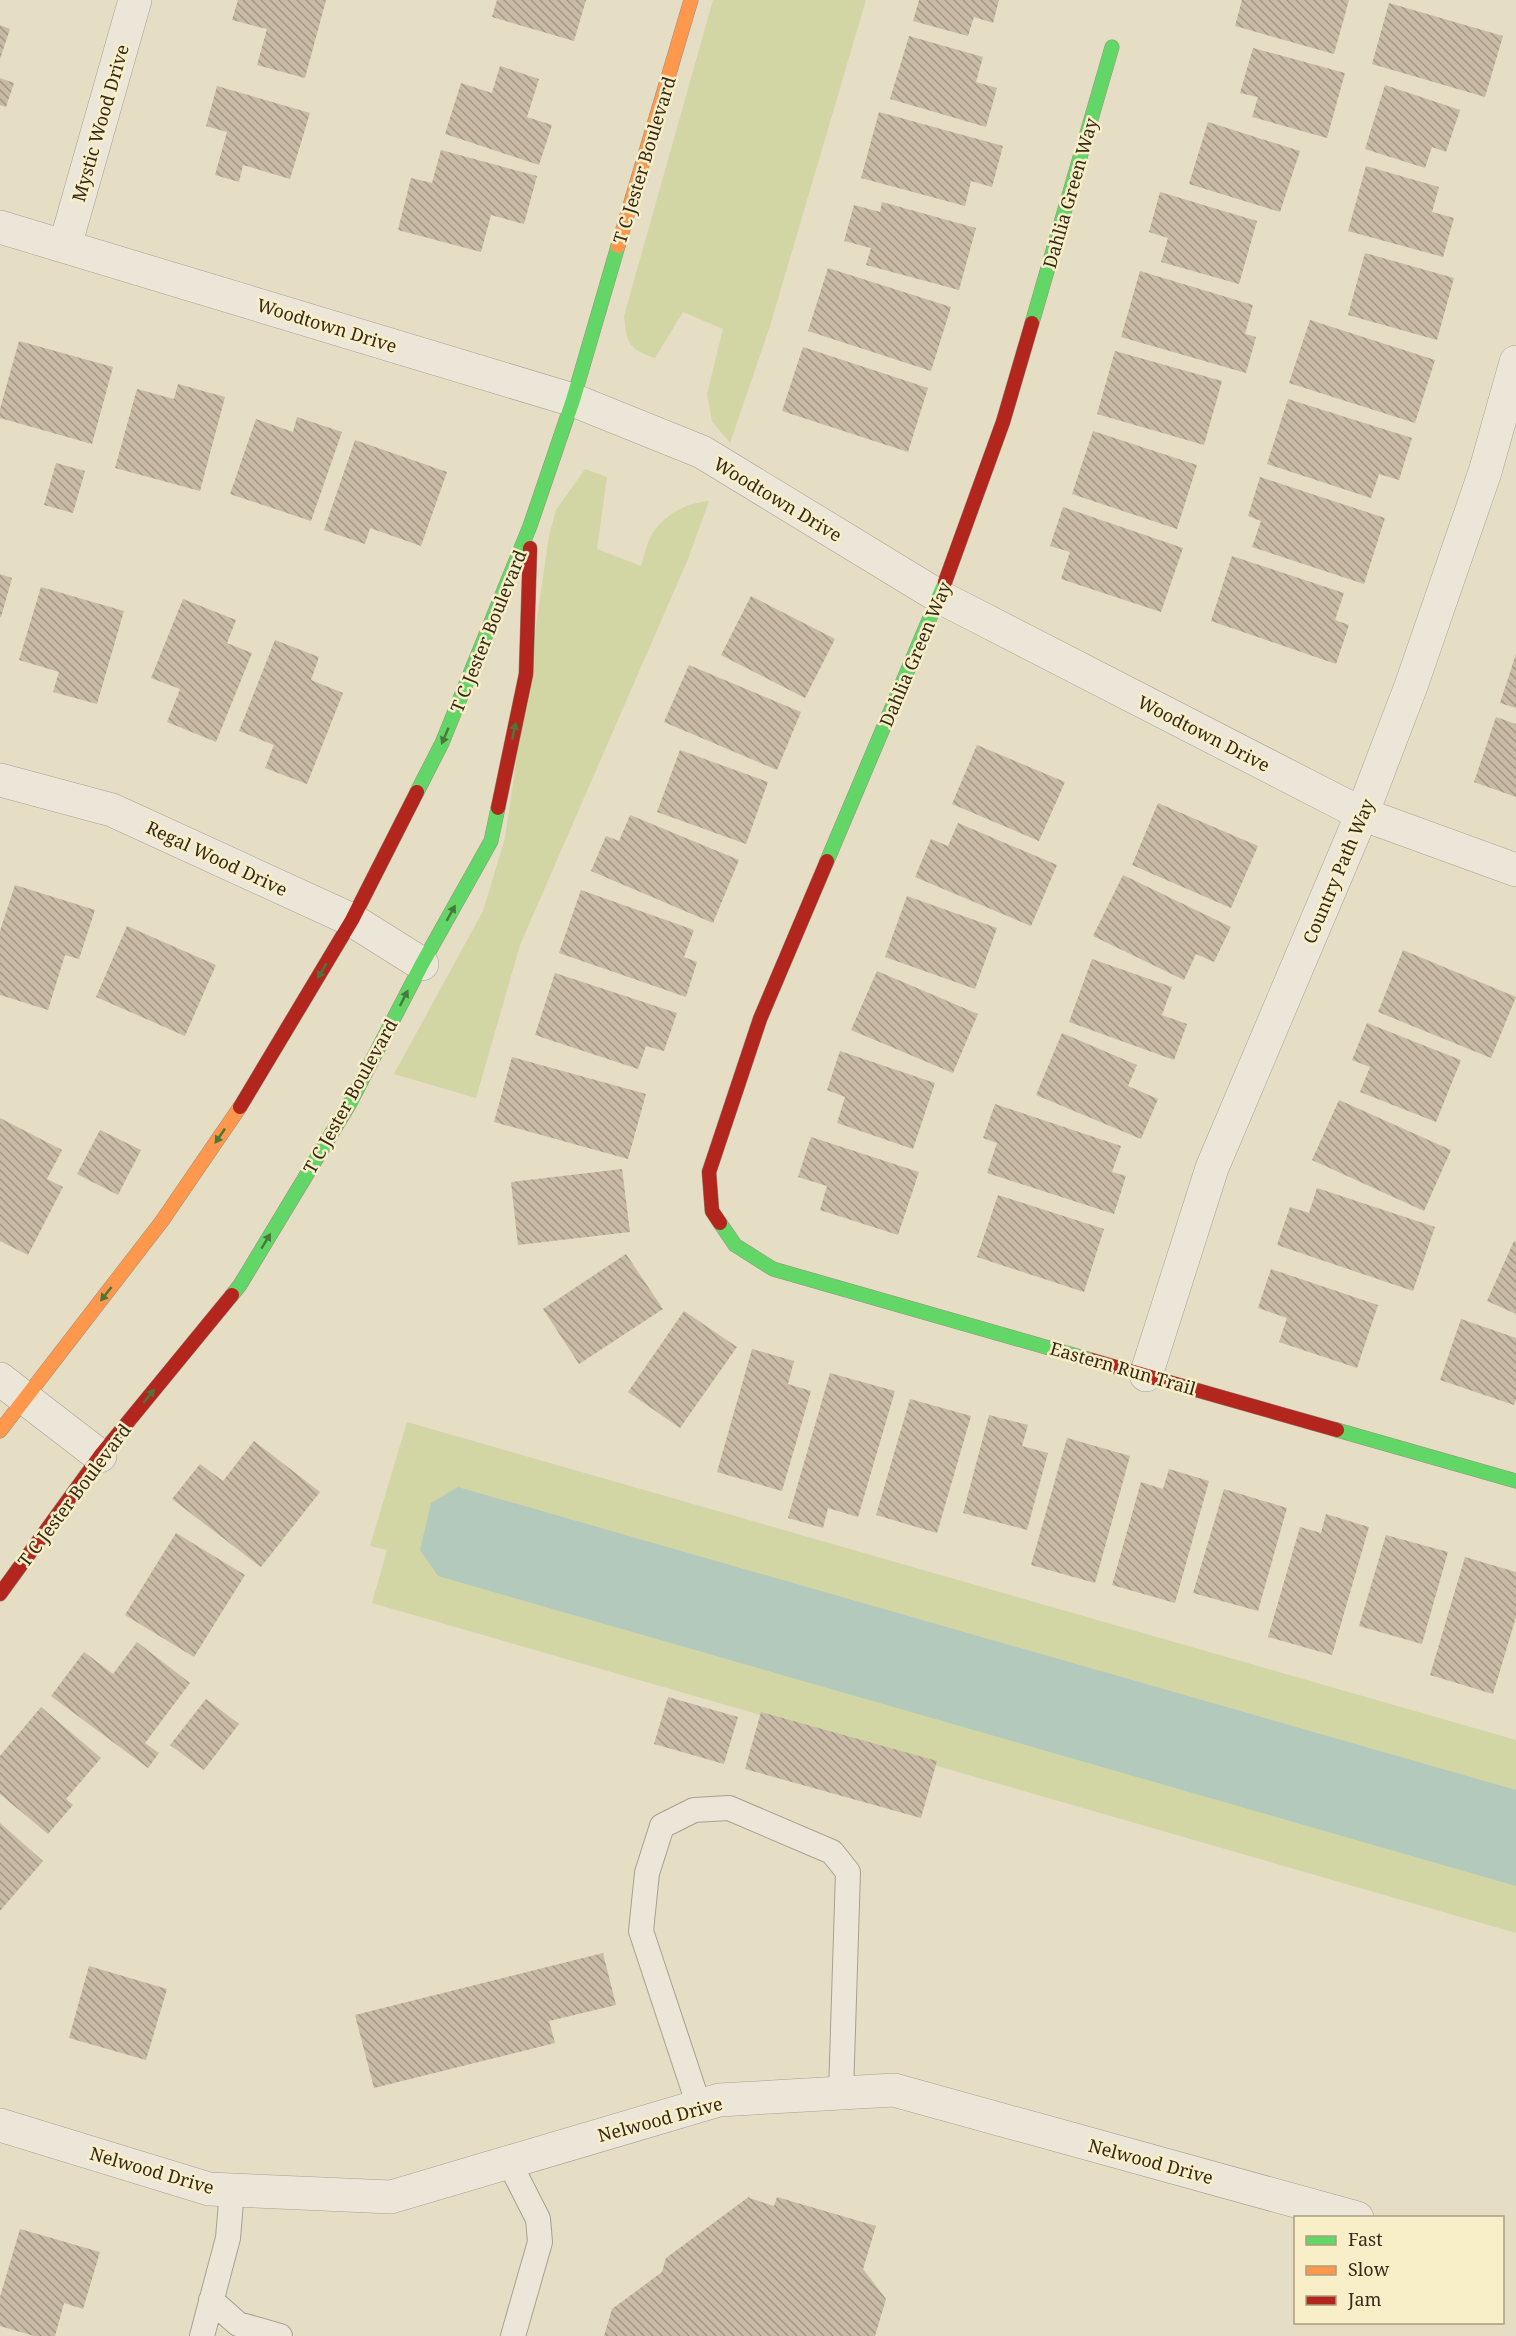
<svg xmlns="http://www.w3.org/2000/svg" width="1516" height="2336" font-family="'Noto Serif',serif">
  <defs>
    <pattern id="building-back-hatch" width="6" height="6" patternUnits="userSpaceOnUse" patternTransform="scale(1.5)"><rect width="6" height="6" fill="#c8baa5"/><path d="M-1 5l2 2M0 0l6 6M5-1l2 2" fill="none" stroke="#a39785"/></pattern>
  </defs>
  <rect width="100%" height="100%" fill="#e5ddc4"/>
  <path fill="#d2d6a5" d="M713 0H866L770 326 730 443 712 421 707 394 723 329 683 312 655 358C628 349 627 343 624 316Z
    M585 469 607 477 597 549 641 566C644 556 647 543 652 534 665 514 686 503 709 501L688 559 520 945 476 1098 394 1074 483 911 505 838 549 536 556 510Z
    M407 1422 1516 1740V1933L372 1603 387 1550 370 1546Z"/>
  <path fill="#b3c9bc" d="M458 1487 1516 1790V1886L438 1576 420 1550 431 1503Z"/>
  <path fill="url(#building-back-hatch)" d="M238 0H326L305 78 257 65 267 29 232 20Z
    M497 0H586L574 41 492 17Z
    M919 0H999L993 23 974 17 968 36 913 21Z
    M1242 0H1349L1334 54 1235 26Z
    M1389 3 1503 36 1485 97 1372 64Z
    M0 25 10 29 0 59Z
    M909 36 983 57 976 82 997 88 986 127 890 99Z
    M1253 48 1345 73 1327 138 1252 117 1258 97 1240 93Z
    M500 66 539 79 527 117 552 125 539 165 445 134 461 83 492 93Z
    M0 78 14 83 6 107 0 105Z
    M1385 85 1460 110 1446 152 1432 147 1425 168 1365 149Z
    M217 86 310 113 290 179 243 165 239 182 215 175 227 132 206 126Z
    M879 112 1003 146 992 187 971 181 965 206 861 178Z
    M1208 122 1300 151 1280 212 1189 184Z
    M441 150 537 176 524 224 491 215 481 252 398 230 411 178 432 183Z
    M1366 166 1439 187 1432 212 1454 218 1443 257 1348 231Z
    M1160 192 1257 221 1239 284 1161 262 1168 238 1149 232Z
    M882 202 976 228 959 290 866 265 871 248 844 241 854 205 880 212Z
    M1365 253 1454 278 1437 340 1348 315Z
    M828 268 951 307 931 371 808 331Z
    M1140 271 1253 305 1245 334 1256 337 1246 373 1121 337Z
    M1310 320 1435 360 1415 423 1289 383Z
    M19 341 113 367 92 444 0 418V409Z
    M803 347 928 388 908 452 782 411Z
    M1115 351 1222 381 1204 445 1097 414Z
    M178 384 225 397 200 491 115 468 137 389 174 399Z
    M1288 399 1412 438 1399 480 1379 474 1371 498 1267 464Z
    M297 417 342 432 311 521 230 494 256 419 293 432Z
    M1093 431 1197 465 1177 529 1072 494Z
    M355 440 447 472 421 546 370 528 365 544 324 530Z
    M56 463 85 471 73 513 44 505Z
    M1260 477 1385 518 1364 584 1252 547 1261 521 1248 516Z
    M1063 507 1183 548 1161 612 1061 579 1070 552 1050 546Z
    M1232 556 1344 593 1335 620 1349 625 1336 664 1211 621Z
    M0 574 12 578 1 617H0Z
    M41 587 124 611 97 704 53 692 59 672 19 660Z
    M751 596 835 639 805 698 721 655Z
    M183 599 236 620 227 643 252 653 216 742 167 722 180 689 151 678Z
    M275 640 319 657 311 680 343 693 307 784 265 768 274 745 239 731Z
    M1516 654V708L1500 703Z
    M689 665 801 712 777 770 664 722Z
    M1496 717 1516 724V797L1474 782Z
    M977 745 1065 782 1039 841 952 804Z
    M680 750 768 782 746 844 657 812Z
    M1158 803 1258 846 1231 908 1132 865Z
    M630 815 739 860 713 923 591 871 606 836 619 841Z
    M958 823 1057 865 1031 926 915 877 931 839 948 846Z
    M1123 875 1231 927 1214 962 1196 954 1184 980 1093 936Z
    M15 885 95 910 79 959 65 955 48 1010 0 995V931Z
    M581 890 694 930 684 957 697 962 686 997 559 953Z
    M907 896 997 928 975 989 885 957Z
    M127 926 216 965 185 1036 96 997Z
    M1403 950 1516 997 1491 1058 1378 1012Z
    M1092 959 1172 987 1162 1015 1187 1024 1174 1060 1069 1022Z
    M877 971 978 1014 953 1073 851 1030Z
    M555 973 677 1013 664 1051 646 1046 638 1069 535 1035Z
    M1367 1023 1461 1060 1436 1122 1360 1092 1370 1067 1352 1060Z
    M1062 1033 1137 1065 1128 1086 1158 1099 1141 1139 1036 1095Z
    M840 1051 935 1083 913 1149 837 1123 845 1097 827 1090Z
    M512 1057 646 1094 628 1159 494 1122Z
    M1339 1100 1451 1150 1424 1211 1312 1160Z
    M995 1104 1121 1146 1112 1172 1126 1176 1114 1214 987 1173 997 1143 983 1138Z
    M0 1118 62 1150 47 1179 63 1187 28 1255 0 1241Z
    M100 1130 141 1150 118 1195 77 1174Z
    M811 1137 919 1172 898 1235 820 1210 827 1186 798 1177Z
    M622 1169 630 1232 518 1245 511 1182Z
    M1317 1188 1435 1227 1413 1291 1277 1245 1290 1207 1309 1213Z
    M998 1195 1104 1229 1084 1292 977 1257Z
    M1514 1241 1516 1242V1314L1487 1301Z
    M626 1254 663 1309 579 1364 543 1309Z
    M1271 1269 1378 1305 1357 1368 1279 1342 1287 1318 1258 1308Z
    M684 1311 737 1347 680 1428 628 1392Z
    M1461 1319 1516 1338V1399L1514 1405 1440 1380Z
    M752 1349 794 1361 788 1384 811 1391 782 1491 717 1472Z
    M830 1373 895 1391 858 1517 828 1508 823 1528 788 1518Z
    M910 1399 971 1416 937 1533 876 1515Z
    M989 1415 1028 1425 1022 1446 1048 1453 1027 1530 963 1513Z
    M1067 1438 1130 1456 1095 1583 1031 1565Z
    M254 1441 320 1492 261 1567 172 1499 200 1464 223 1481Z
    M1169 1469 1209 1481 1175 1603 1112 1585 1141 1482 1163 1489Z
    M1224 1489 1287 1508 1258 1611 1193 1593Z
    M1326 1514 1369 1527 1332 1655 1268 1637 1300 1527 1321 1533Z
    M176 1533 245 1575 194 1657 125 1615Z
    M1386 1535 1448 1552 1422 1644 1359 1626Z
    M1465 1557 1516 1572V1617L1493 1694 1430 1675Z
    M137 1642 190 1683 145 1743 159 1753 148 1768 51 1696 84 1652 113 1674Z
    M668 1697 738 1717 724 1764 654 1744Z
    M206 1699 239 1724 204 1770 170 1745Z
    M41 1707 101 1758 66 1799 73 1805 48 1834 0 1794V1756Z
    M761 1712 937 1761 921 1818 745 1769Z
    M0 1823 43 1861 0 1911Z
    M603 1953 616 2005 549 2021 555 2043 374 2088 355 2015Z
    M89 1966 167 1989 146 2060 69 2038Z
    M750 2196 749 2198 774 2206 777 2197 876 2226 863 2269 886 2299 875 2336H604L612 2309 662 2272 666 2258Z
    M20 2229 100 2252 83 2309 64 2303 55 2336H34L0 2326V2297Z"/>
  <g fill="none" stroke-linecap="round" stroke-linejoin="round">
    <defs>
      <path id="lane" d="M699 2106 641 1931 647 1873 662 1826 694 1810 729 1808 832 1852 848 1872 841 2093
        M509 2162 538 2219 540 2242 513 2336
        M211 2300 238 2324 280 2336
        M202 2336 228 2238 232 2190"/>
      <path id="street" d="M0 227 573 400 702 452 940 597 1362 814 1516 870
        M65 246 135 0
        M0 780 112 810 352 920 422 964
        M1146 1375 1212 1168 1362 814 1411 686 1485 472 1516 362
        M0 1379 100 1456
        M0 2125 209 2189 391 2197 719 2100 894 2090 1357 2218"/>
      <path id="fast" d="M1032 323 1112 47
        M417 792 442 743 530 526 573 400 618 246
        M827 861 945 582
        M720 1223 735 1245 773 1269 1091 1360
        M232 1295 240 1285 350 1103 422 964 491 841 498 808
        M1337 1430 1516 1481"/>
      <path id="slow" d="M618 246 691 0
        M0 1431 162 1221 240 1107"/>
      <path id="jam" d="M945 582 1003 422 1032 323
        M498 808 526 674 530 548
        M240 1107 352 920 417 792
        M720 1223 712 1211 709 1172 760 1019 827 861
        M1091 1360 1337 1430
        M0 1594 100 1456 232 1295"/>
    </defs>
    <use href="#lane" stroke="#a8a08f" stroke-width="26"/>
    <use href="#street" stroke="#a8a08f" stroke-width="34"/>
    <use href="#fast" stroke="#98907f" stroke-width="15"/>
    <use href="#slow" stroke="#98907f" stroke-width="15"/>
    <use href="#jam" stroke="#98907f" stroke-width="15"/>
    <use href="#lane" stroke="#ebe6d8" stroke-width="24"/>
    <use href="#street" stroke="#ebe6d8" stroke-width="33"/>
    <use href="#fast" stroke="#63d668" stroke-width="14"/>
    <use href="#slow" stroke="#ff974d" stroke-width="14"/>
    <use href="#jam" stroke="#b3261e" stroke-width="14"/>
  </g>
  <defs><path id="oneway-solid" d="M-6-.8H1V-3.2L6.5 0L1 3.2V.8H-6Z" transform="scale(1.5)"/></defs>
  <g fill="#4a773c">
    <use href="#oneway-solid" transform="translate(514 731) rotate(-78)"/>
    <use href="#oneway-solid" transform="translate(445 736) rotate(113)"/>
    <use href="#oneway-solid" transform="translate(451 913) rotate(-61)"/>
    <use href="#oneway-solid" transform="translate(322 971) rotate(121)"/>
    <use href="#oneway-solid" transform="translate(404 998) rotate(-63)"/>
    <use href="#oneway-solid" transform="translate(220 1136) rotate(124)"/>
    <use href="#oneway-solid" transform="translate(266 1241) rotate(-59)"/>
    <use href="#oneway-solid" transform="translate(106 1294) rotate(128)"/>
    <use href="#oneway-solid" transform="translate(149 1396) rotate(-51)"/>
  </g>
  <g text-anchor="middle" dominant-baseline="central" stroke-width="5" stroke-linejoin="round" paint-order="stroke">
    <g font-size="18" fill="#352918" stroke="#f8eec7">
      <text transform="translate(100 123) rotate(-74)">Mystic Wood Drive</text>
      <text transform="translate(644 160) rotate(-73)">T C Jester Boulevard</text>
      <text transform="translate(1070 193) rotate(-74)">Dahlia Green Way</text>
      <text transform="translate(327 325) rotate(17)">Woodtown Drive</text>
      <text transform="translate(778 499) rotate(31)">Woodtown Drive</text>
      <text transform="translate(488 631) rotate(-68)">T C Jester Boulevard</text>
      <text transform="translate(915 654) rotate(-67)">Dahlia Green Way</text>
      <text transform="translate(1204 733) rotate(27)">Woodtown Drive</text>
      <text transform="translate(217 858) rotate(25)">Regal Wood Drive</text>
      <text transform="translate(1338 871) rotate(-67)">Country Path Way</text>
      <text transform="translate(350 1096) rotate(-61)">T C Jester Boulevard</text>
      <text transform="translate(1123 1368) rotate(16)">Eastern Run Trail</text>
      <text transform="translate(74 1495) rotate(-53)">T C Jester Boulevard</text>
      <text transform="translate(660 2119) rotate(-15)">Nelwood Drive</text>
      <text transform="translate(1151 2161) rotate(15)">Nelwood Drive</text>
      <text transform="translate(152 2170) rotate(16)">Nelwood Drive</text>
    </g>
  </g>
  <rect x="1294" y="2216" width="210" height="108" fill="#f8eec7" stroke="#aa9f81" stroke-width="1.5"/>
  <rect x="1306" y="2236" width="30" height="9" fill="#63d668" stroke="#aa9f81" stroke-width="1.5"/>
  <text x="1348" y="2246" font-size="18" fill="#352918">Fast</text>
  <rect x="1306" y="2266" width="30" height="9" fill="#ff974d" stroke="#aa9f81" stroke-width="1.5"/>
  <text x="1348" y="2276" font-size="18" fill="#352918">Slow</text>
  <rect x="1306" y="2296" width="30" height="9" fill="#b3261e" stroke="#aa9f81" stroke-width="1.5"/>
  <text x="1348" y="2306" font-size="18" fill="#352918">Jam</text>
</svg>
